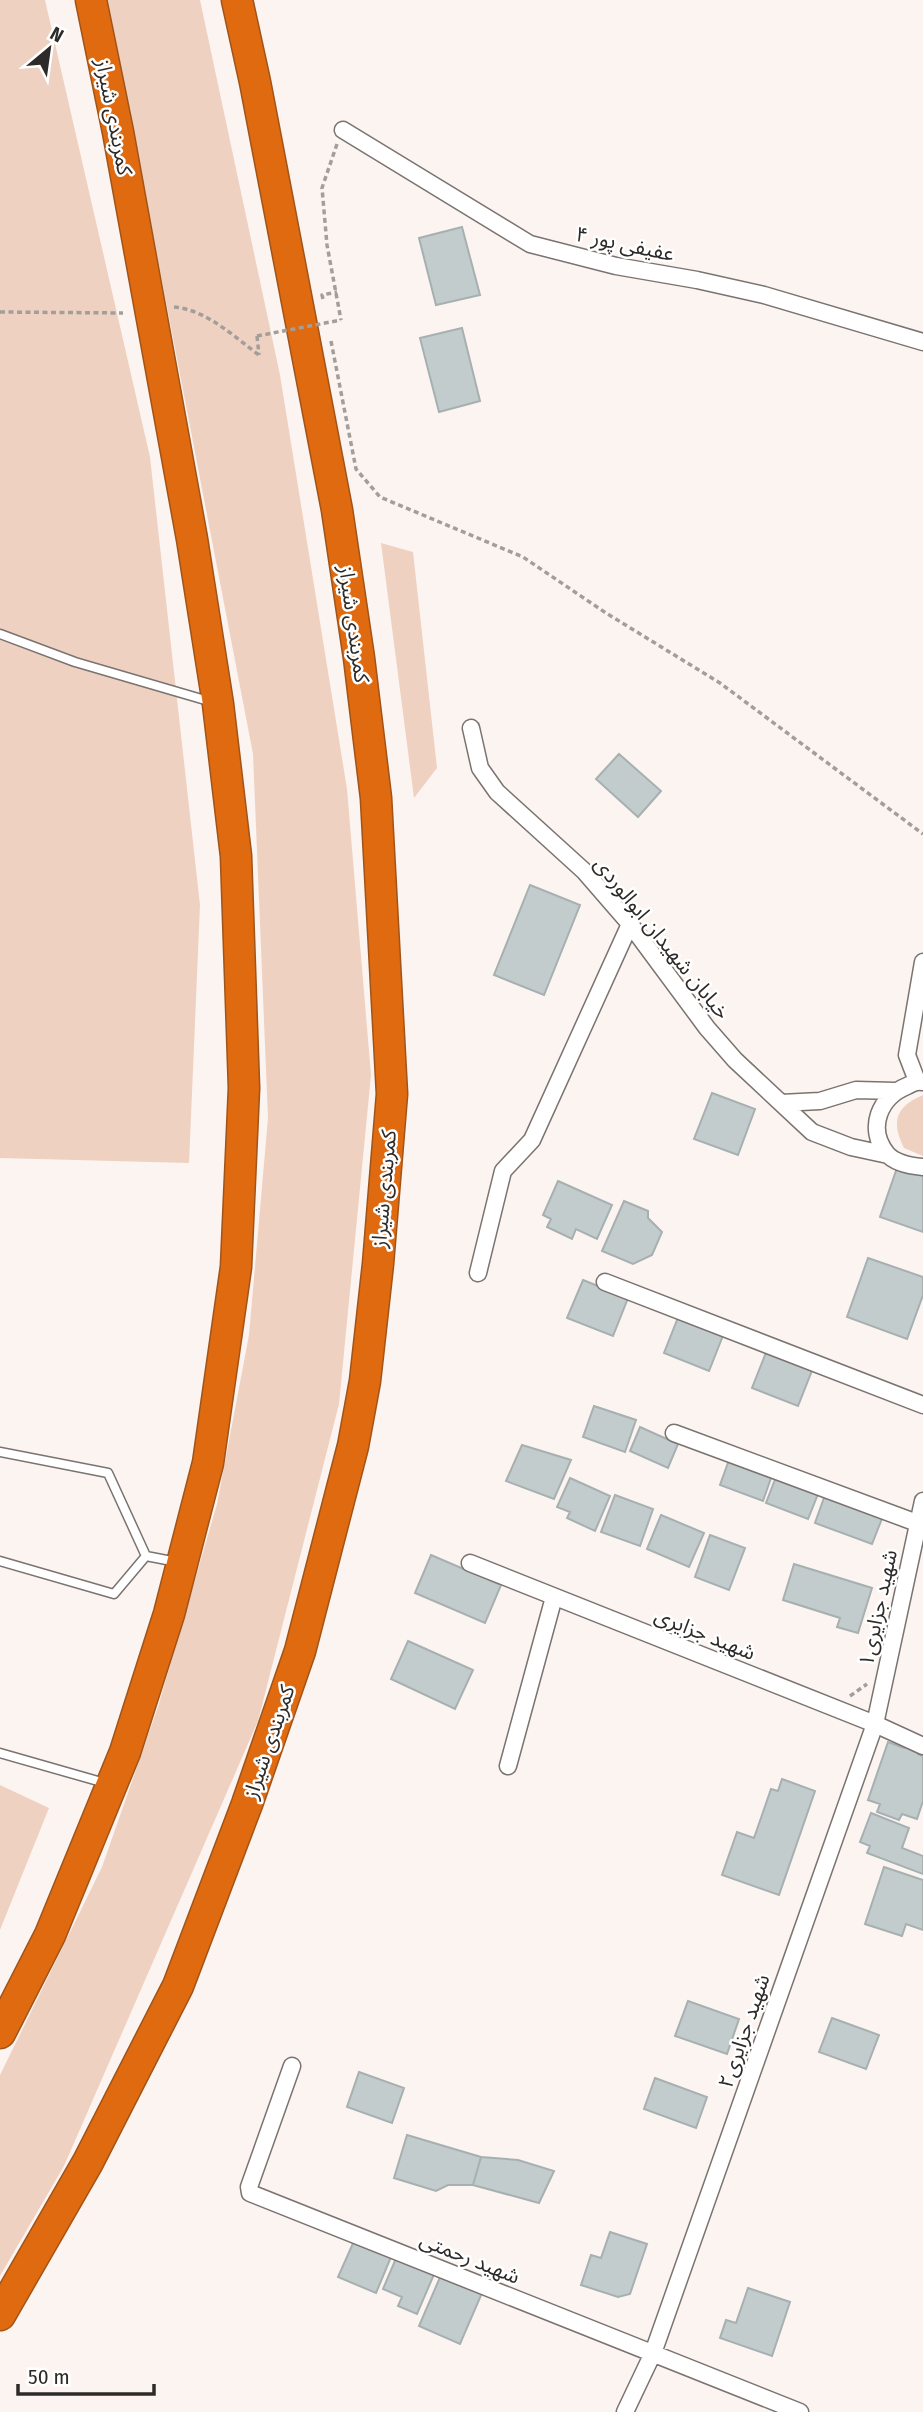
<svg xmlns="http://www.w3.org/2000/svg" width="923" height="2412" font-family="'Fira Sans Condensed','Noto Sans Arabic',sans-serif">
  <rect width="100%" height="100%" fill="#fcf4f0"/>
  <path fill="#efd1c1" d="M0 0H45L150 457 200 905 189 1163 0 1158Z
    M108 0H200L280 375 347 789 371 1075 339 1404 258 1721 64 2166 0 2276V2075L102 1867 158 1707 217 1504 249 1335 268 1118 253 754Z
    M381 543 413 552 437 768 414 798Z
    M923 1095V1156L904 1148C891 1122 895 1107 923 1095Z
    M0 1785 49 1808 0 1930Z"/>
  <path fill="#c3cccd" stroke="#a7b0b1" stroke-width="2" d="M462 227 480 295 436 305 419 238Z
    M462 328 480 401 439 412 420 338Z
    M619 754 661 791 638 817 596 779Z
    M530 885 580 905 544 995 494 975Z
    M712 1093 755 1109 738 1155 694 1139Z
    M898 1165 923 1173V1232L880 1217Z
    M558 1181 612 1205 597 1239 576 1229 572 1239 547 1227 551 1219 543 1215Z
    M624 1201 648 1211V1218L662 1232 652 1255 633 1264 602 1251Z
    M868 1258 923 1277V1295L907 1339 847 1317Z
    M583 1280 628 1298 613 1336 567 1318Z
    M679 1315 724 1333 709 1371 664 1353Z
    M767 1350 813 1368 798 1406 752 1388Z
    M594 1406 636 1420 625 1452 583 1437Z
    M640 1427 678 1444 668 1468 630 1451Z
    M522 1445 571 1460 554 1499 506 1481Z
    M729 1460 772 1475 763 1501 720 1485Z
    M776 1477 818 1494 808 1519 766 1503Z
    M570 1478 610 1496 595 1531 567 1518 570 1512 557 1507Z
    M615 1495 653 1509 640 1546 601 1532Z
    M825 1495 883 1516 872 1544 815 1523Z
    M661 1515 704 1533 689 1567 647 1549Z
    M710 1535 745 1548 729 1590 695 1577Z
    M431 1555 501 1585 485 1623 415 1593Z
    M794 1564 872 1588 858 1633 837 1627 840 1618 783 1600Z
    M408 1641 473 1670 455 1709 391 1679Z
    M905 1741 919 1748 918 1754 923 1756V1801L917 1819 902 1814 899 1820 877 1812 880 1804 868 1800 888 1742 904 1748Z
    M782 1779 815 1791 779 1895 722 1875 737 1832 754 1838 771 1789 778 1791Z
    M871 1813 909 1828 902 1848 923 1856V1874L867 1853 870 1846 860 1842Z
    M884 1867 923 1880V1930L906 1924 902 1936 865 1924Z
    M688 2001 739 2019 727 2054 675 2036Z
    M832 2018 879 2035 866 2069 819 2052Z
    M359 2072 404 2088 392 2123 347 2107Z
    M655 2078 707 2097 696 2128 644 2109Z
    M407 2135 481 2157 473 2185H448L436 2191 394 2178Z
    M481 2157 518 2160 554 2171 539 2203 473 2185Z
    M610 2232 647 2244 630 2294 618 2297 581 2285 591 2255 601 2258Z
    M354 2241 391 2257 376 2293 338 2277Z
    M397 2256 435 2272 417 2314 398 2306 402 2297 383 2289Z
    M441 2275 482 2293 460 2344 419 2326Z
    M748 2288 790 2302 772 2356 720 2338 726 2320 736 2323Z"/>
  <g fill="none" stroke-linecap="round" stroke-linejoin="round">
    <defs>
      <path id="lane" d="M0 634 75 662 212 702
        M0 1452 108 1473 146 1556
        M0 1561 114 1594 146 1556 177 1562
        M0 1753 105 1783"/>
      <path id="street" d="M343 130 530 244 616 266 697 280 764 295 923 342
        M471 728 480 768 497 792 584 871 630 924 707 1028 735 1060 812 1132 851 1147 888 1155
        M917 1081 907 1055 923 962
        M923 1082C916 1081 913 1083 907 1086 880 1097 866 1128 887 1154 895 1163 911 1166 923 1167
        M781 1103 820 1101 856 1090 895 1091
        M478 1273 503 1171 532 1140 630 924
        M605 1282 923 1405
        M674 1433 917 1523
        M470 1563 875 1724 923 1746
        M508 1766 554 1597
        M292 2066 249 2187 250 2193 800 2412
        M625 2412 653 2353 875 1724 923 1501"/>
      <path id="highway" d="M0 2033 50 1935 125 1752 169 1614 208 1463 236 1267 244 1088 236 856 218 704 192 539 118 132 91 0
        M0 2315 88 2162 178 1986 247 1804 300 1651 353 1446 365 1381 378 1264 392 1094 376 798 359 658 337 510 255 82 237 0"/>
    </defs>
    <use href="#lane" stroke="#7a7370" stroke-width="11"/>
    <use href="#street" stroke="#7a7370" stroke-width="19"/>
    <use href="#highway" stroke="#a15419" stroke-width="33"/>
    <path stroke="#a49e9b" stroke-width="3.5" stroke-dasharray="5 3.5" stroke-linecap="butt" d="M337 144 322 188 327 245 341 320
      M323 299 322 295 337 292
      M174 307C207 310 233 336 259 355
      M0 312 123 313
      M257 336 259 355
      M331 341 356 469 380 497 523 557 606 613 720 683 923 834
      M850 1696 867 1684"/>
    <use href="#lane" stroke="#fff" stroke-width="8"/>
    <use href="#street" stroke="#fff" stroke-width="16"/>
    <use href="#highway" stroke="#e06a10" stroke-width="30"/>
    <path stroke="#a49e9b" stroke-width="3.5" stroke-dasharray="5 3.5" stroke-linecap="butt" d="M257 336 341 320"/>
  </g>
  <g text-anchor="middle" dominant-baseline="central" stroke-width="5" stroke-linejoin="round" paint-order="stroke">
    <g font-size="21" fill="#2d2b29" stroke="#fff">
      <text transform="translate(114 117) rotate(79)">کمربندی شیراز</text>
      <text transform="translate(625 244) rotate(12)">عفیفی پور ۴</text>
      <text transform="translate(354 624) rotate(82)">کمربندی شیراز</text>
      <text transform="translate(662 938) rotate(51)">خیابان شهیدان ابوالوردی</text>
      <text transform="translate(384 1189) rotate(-85)">کمربندی شیراز</text>
      <text transform="translate(878 1608) rotate(-78)">شهید جزایری۱</text>
      <text transform="translate(705 1634) rotate(22)">شهید جزایری</text>
      <text transform="translate(269 1742) rotate(-71)">کمربندی شیراز</text>
      <text transform="translate(744 2031) rotate(-71)">شهید جزایری۲</text>
      <text transform="translate(470 2258) rotate(22)">شهید رحمتی</text>
    </g>
  </g>
  <g transform="translate(49 49) rotate(29)" stroke="#ffffff" stroke-width="5" paint-order="stroke">
  <path d="M0-5L12 26L0 18L-12 26Z" fill="#2d2b29"/>
  <text y="-10" font-size="19" font-weight="bold" text-anchor="middle" fill="#2d2b29">N</text>
  </g>
  <path d="M18 2384v10h136v-10" fill="none" stroke="#2d2b29" stroke-width="3.5"/>
  <text x="28" y="2384" font-size="21" fill="#2d2b29" stroke="#ffffff" stroke-width="5" paint-order="stroke">50 m</text>
</svg>
